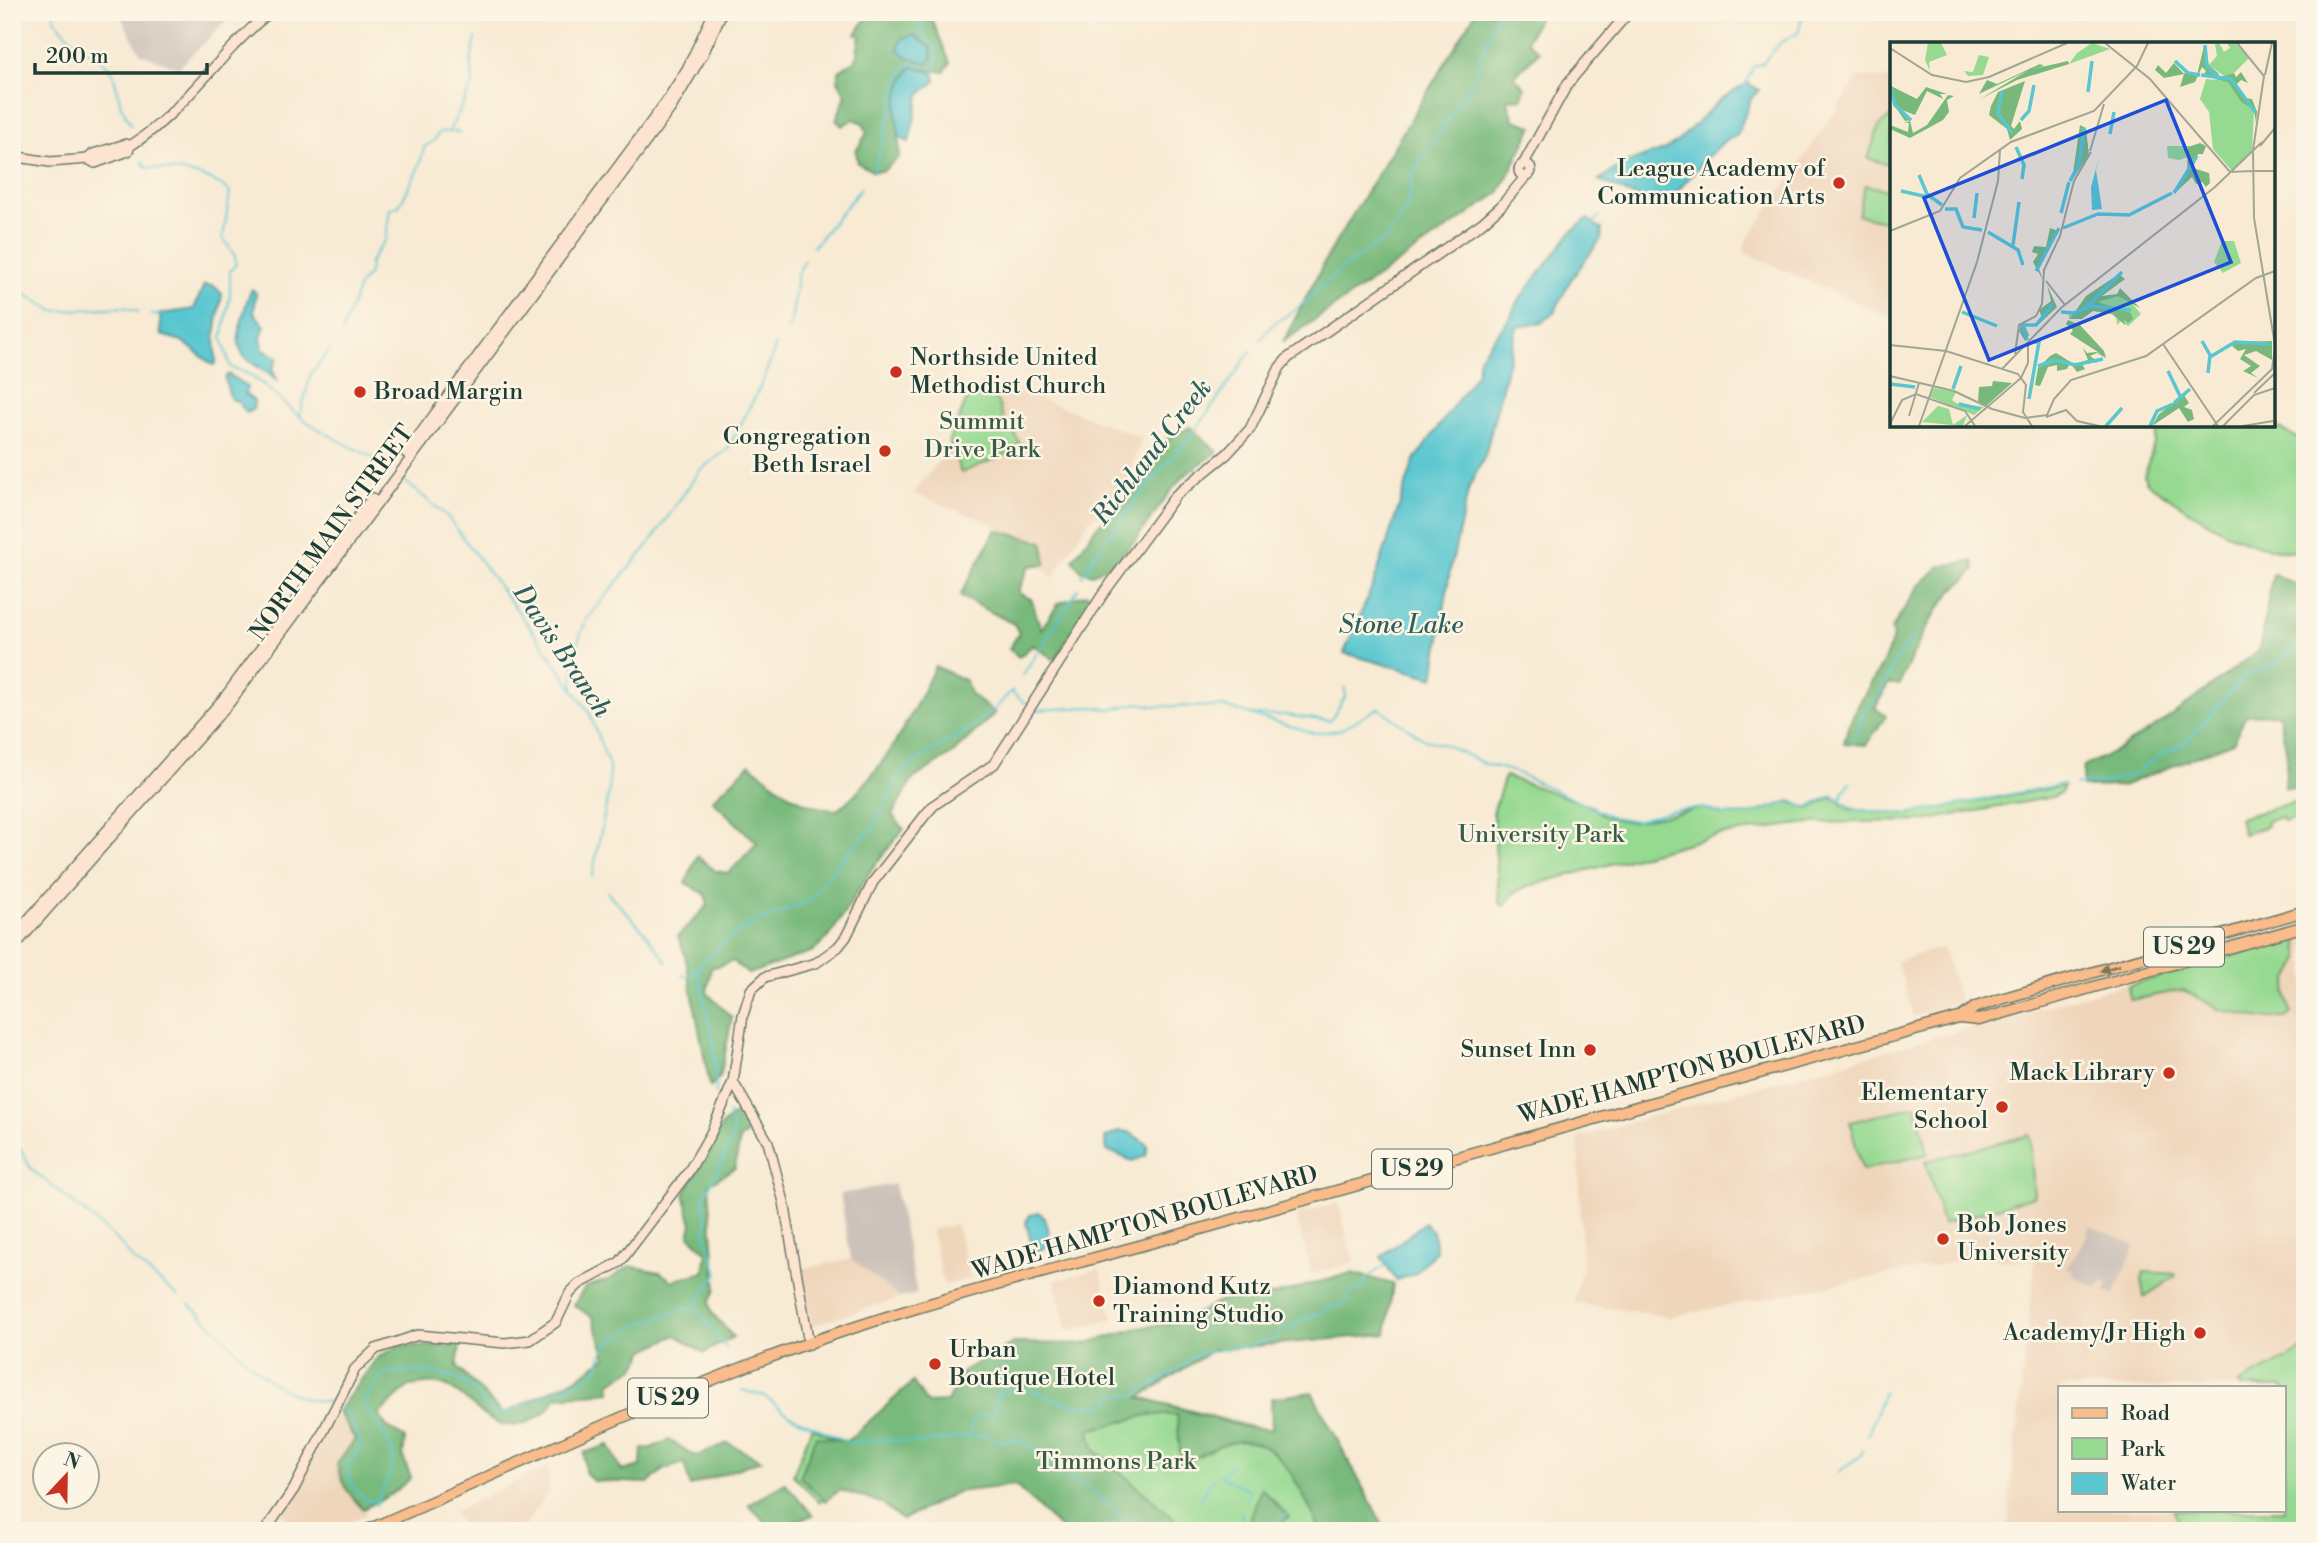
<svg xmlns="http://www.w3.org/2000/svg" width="2317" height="1543" font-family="'Libre Bodoni',serif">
  <rect width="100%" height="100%" fill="#fcf5e5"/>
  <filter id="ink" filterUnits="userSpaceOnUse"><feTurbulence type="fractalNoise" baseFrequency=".0143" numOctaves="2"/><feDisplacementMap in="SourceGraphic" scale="14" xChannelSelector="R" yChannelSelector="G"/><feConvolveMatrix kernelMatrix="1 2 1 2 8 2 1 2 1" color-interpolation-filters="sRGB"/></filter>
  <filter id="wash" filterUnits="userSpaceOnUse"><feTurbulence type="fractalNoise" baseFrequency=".00686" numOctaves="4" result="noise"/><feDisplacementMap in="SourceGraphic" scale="28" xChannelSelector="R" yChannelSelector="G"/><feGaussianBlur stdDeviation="1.57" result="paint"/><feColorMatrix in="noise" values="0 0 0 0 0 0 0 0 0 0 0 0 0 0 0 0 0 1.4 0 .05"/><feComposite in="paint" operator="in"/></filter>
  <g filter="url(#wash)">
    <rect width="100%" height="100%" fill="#f8ead3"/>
    <path fill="#efd6bb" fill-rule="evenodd" d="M1859 77 1892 79V318L1745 253V243Z
      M979 382 1023 392 1142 438 1118 505 1089 520 1053 578 995 525 913 493 944 455 963 422Z
      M2305 934V1531H2008L2010 1492 2035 1261 1974 1258 1669 1317 1574 1303 1582 1264 1578 1137ZM2060 1387H2284V1510H2060Z
      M1943 947 1961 1003 1913 1016 1897 961Z
      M1338 1203 1354 1262 1312 1274 1296 1215Z
      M956 1224 970 1279 944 1285 931 1230Z
      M851 1259 900 1298 811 1326 801 1269Z
      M1099 1269 1113 1319 1067 1331 1054 1281Z
      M338 1411 356 1439 349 1452 347 1493 367 1514 330 1531H305L282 1514Z
      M548 1466 550 1490 525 1526 506 1531H463L454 1512Z"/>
    <path fill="#cdc2b9" d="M118 12H220L227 21 178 68 141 54Z
      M894 1184 917 1294 900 1298 851 1259 840 1194Z
      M2089 1225 2135 1245 2114 1295 2105 1291 2108 1284 2103 1280 2098 1289 2072 1275 2074 1269H2067L2087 1235Z"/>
    <path fill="#96d991" stroke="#5a8b62" stroke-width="2" d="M1892 115V166L1868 158 1879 126Z
      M1865 185 1892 191V223L1858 215Z
      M976 393 997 400 1007 428 1011 427 1020 444 1012 452 961 473 949 440 968 397Z
      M2160 425H2273L2305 442V552C2243 553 2195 515 2146 482L2144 476Z
      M1505 776 1593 807 1603 816 1632 822 1703 808 1725 815 1751 814 1790 801 1809 809 1832 797 1849 809 1906 814 2064 786 2061 793 2052 797 1923 821 1809 823 1718 835 1525 887 1514 893 1504 906 1499 903 1493 813Z
      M2305 799V816L2284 822 2282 817 2267 821V826L2243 834 2239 818Z
      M2294 938 2298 941 2300 959 2289 979 2286 992 2291 1013 2287 1018H2260L2221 1010 2183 990 2130 1000 2128 986Z
      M1916 1106 1928 1154 1862 1170 1850 1122Z
      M2030 1135 2034 1196 1943 1224 1925 1161Z
      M2144 1272 2175 1274 2176 1276 2144 1297 2141 1279Z
      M2305 1349V1531H2181L2174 1510H2284V1387H2241L2238 1384Z
      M1062 1376 1281 1435 1362 1531H1089L1044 1485 871 1462 819 1502 793 1475 812 1427 846 1444Z"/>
    <path fill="#78b97b" stroke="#4c7b58" stroke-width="2" d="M870 12H929L950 63 944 72 912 67C888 96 901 124 899 157L883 171H872L858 163 856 151 867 133 863 123 854 119 842 126 836 120 846 95 838 81 839 71 856 60 860 36 856 34Z
      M1476 12H1541L1527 41 1539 52 1514 76 1525 88 1522 98 1507 99 1514 120 1533 126 1499 193 1283 342 1327 257Z
      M1190 427 1218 452C1207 460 1193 468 1183 477 1151 509 1136 557 1092 574L1080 570 1073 559 1098 525 1123 507 1146 467 1156 460 1162 450V442Z
      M996 530 1043 542 1046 564 1029 566 1018 593 1031 599 1041 629 1059 603 1087 594 1092 599 1055 660 1033 645 1019 657 1009 649 1019 633 1014 624 960 596Z
      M1973 561 1975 568C1969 580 1960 582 1952 591 1929 617 1914 653 1899 684H1888L1875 708 1886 716 1866 745 1844 743C1852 701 1883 676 1894 634L1891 630 1918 587 1940 566Z
      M2273 574 2299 586 2305 576V788H2285L2287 754 2279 714 2246 715 2233 742 2122 786 2082 787 2084 766C2148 739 2203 691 2259 650Z
      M935 666 966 681 970 694 995 713 953 753 913 779 892 815 904 829 873 867 829 937 813 951 748 974 733 961 711 968 707 993 732 1018 720 1077 710 1087 685 955 678 936 708 905 705 894 686 883 697 856 715 871 729 873 757 843 712 800 750 764C778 787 799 808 837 810 882 775 911 718 935 666Z
      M739 1111 745 1117 749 1133 740 1138 735 1168 709 1184 716 1290 709 1303 712 1313 733 1337 704 1353 676 1335 645 1350 635 1368 611 1382 610 1392 556 1397C552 1408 544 1414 534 1419 485 1444 475 1390 437 1384 428 1383 418 1385 409 1386L379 1414 386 1426 405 1438 403 1457 411 1478 392 1494 363 1509C349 1495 341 1484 337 1464L355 1439 338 1411 377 1358 398 1346H460L457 1367 503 1414 577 1378 606 1357 593 1318 574 1305 585 1287 608 1280 630 1266 660 1272 672 1281 704 1272 707 1253 689 1235 692 1224 684 1194 723 1124Z
      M1351 1273 1393 1284 1386 1334 1213 1350 1139 1398 1243 1427 1272 1429 1271 1398 1312 1392 1386 1531H1321C1285 1457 1266 1409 1181 1467L1177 1415H1148L1090 1430 1094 1449 1188 1531H1063L1015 1485 957 1492 902 1520 881 1503 840 1490 825 1501 800 1477 816 1436 847 1441 913 1382 927 1403 947 1402 963 1371 1013 1343 1084 1344 1138 1328 1180 1322 1225 1299 1267 1297Z
      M669 1440 696 1456 728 1443 761 1460 690 1486 684 1463 663 1470 649 1483 593 1481 585 1472 584 1453 609 1445 622 1471 641 1466 642 1448H651Z
      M785 1483 813 1515 795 1521 794 1528 797 1531H770L764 1520 748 1505Z
      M1261 1488 1289 1517C1275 1528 1265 1537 1248 1526Z"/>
    <path fill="#59c6d0" stroke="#3c8282" stroke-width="2" d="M914 35 931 48 932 59 927 63 907 57 898 48 902 38Z
      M912 67 934 73 936 81 920 94 909 142 900 138C893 114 896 87 912 67Z
      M1748 83 1759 90 1752 97 1737 135C1708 147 1686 189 1659 208L1599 180 1625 163 1664 150 1677 142 1721 99Z
      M1587 219 1602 229 1601 239 1570 281 1555 311 1542 323 1517 327 1485 456 1469 487 1450 571 1434 678 1344 653 1373 585 1414 461 1477 373 1479 357 1507 322 1519 300 1572 231Z
      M204 285 214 286 222 294 215 334 216 363 213 365 182 341 161 335 160 314 194 309Z
      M252 289 256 293 254 313 265 326 261 336 263 350 278 357 272 369 278 382C255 359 229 363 242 320 245 310 247 297 252 289Z
      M228 374 247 387 245 394 254 401 253 409 247 413 238 402 230 398 225 378Z
      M1119 1131 1129 1132 1148 1145 1146 1156 1132 1161 1107 1150 1105 1138Z
      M1038 1212C1048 1218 1050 1235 1050 1245L1038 1251 1033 1250 1026 1222 1030 1215Z
      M1424 1223 1433 1231 1436 1251 1415 1274 1396 1280 1381 1257Z"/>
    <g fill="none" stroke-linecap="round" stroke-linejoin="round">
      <path stroke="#59c6d0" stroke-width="2" d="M54 12V18L71 39 98 57 113 72 121 106 131 125
        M1745 85 1754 66 1762 64 1780 43 1798 33 1803 12
        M449 131 473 84 471 61 476 38
        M142 161 147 168C172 170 211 173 230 192L223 238 235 256 236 264 230 271V296L222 339 231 368C260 374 278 401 302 418 327 436 354 449 383 462
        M874 172 903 69 909 64 932 68 937 62V50L922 34 919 12
        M1594 222 1600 216
        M813 247 861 188
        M12 281 16 285
        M26 295 54 311 124 307 139 312
        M150 314 160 316
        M787 329 791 325 797 275 804 261
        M342 332 360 284 369 274 370 262 386 238 390 209 399 206 417 171 425 146 434 141 439 132H459
        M1260 340 1272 325 1298 308 1336 273 1382 241C1392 231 1403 217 1407 204 1412 191 1410 179 1417 166L1470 87 1498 12
        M300 415 311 373 331 349
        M402 479 446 515 546 649 590 714 609 766V791L592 877
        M1082 576 1097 551 1155 476 1191 437 1251 351
        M1023 675 1078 589
        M573 688 574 653 586 620 650 543 700 470 728 449 763 381 776 345
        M1011 692 1027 704
        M1038 710 1090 707 1111 709 1139 703 1154 706 1224 707 1314 733 1340 730 1378 708 1425 740 1446 745 1485 764 1515 772 1612 817 1636 821 1670 811 1704 808 1721 815 1753 814 1785 803 1809 807 1833 795 1856 810 1910 814 2062 784
        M1249 715H1285L1330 721 1345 697V687
        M1853 743 1864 712 1880 694 1894 664 1914 635
        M2075 785 2107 782 2134 774 2163 753 2185 743 2246 675 2275 664 2305 640
        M1840 799 1850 782
        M607 892 643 930 667 962
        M698 969 714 1044 716 1093
        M682 976 691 974 723 943 748 925 809 901 851 848 873 828 898 778 907 767 971 727 997 707 1012 690
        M12 1145 21 1150 31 1169 87 1214 121 1244 133 1260 178 1296
        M189 1304C233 1340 268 1401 329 1402
        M696 1307 726 1348
        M742 1390 764 1396 791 1416 850 1443 879 1439 919 1443 982 1435 1000 1442 1015 1439 1032 1447 1040 1459 1054 1463 1059 1472C1085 1481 1115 1512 1137 1531
        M999 1391 1002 1365
        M340 1407 349 1416 360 1444 354 1459 347 1463C347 1480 358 1500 375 1502
        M970 1436 972 1421 984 1414H995L997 1395C1023 1380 1045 1398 1070 1404 1082 1407 1092 1405 1103 1407L1115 1395H1135L1184 1366 1191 1357 1236 1346 1249 1348 1255 1343 1275 1340 1283 1329 1292 1330 1297 1321 1323 1312 1327 1308 1343 1305 1352 1293 1364 1286 1368 1277 1385 1266
        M1867 1437 1884 1392
        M1838 1472 1861 1455 1863 1450
        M1219 1475 1231 1466
        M1221 1477 1250 1490 1246 1502
        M1199 1500 1214 1478
        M376 1505C378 1493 389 1482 392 1470 398 1445 376 1425 365 1405L371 1388 388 1372C411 1372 450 1369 469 1386 483 1398 481 1406 501 1415L579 1382 596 1372 605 1346 638 1324 695 1306 718 1273 705 1233 707 1221 703 1200 732 1140 733 1130 728 1113
        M1240 1531 1242 1512
        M1260 1531 1288 1514"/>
    </g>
  </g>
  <g filter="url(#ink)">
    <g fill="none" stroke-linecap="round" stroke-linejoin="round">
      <defs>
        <path id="secondary" d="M12 156 50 162 88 159 95 163 128 151 130 146C185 111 219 53 270 12
          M88 159 93 154 126 144 130 146
          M1524 163 1568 83 1629 12
          M1519 170a6 6 0 1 1 12 0a6 6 0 1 1-12 0Z
          M406 453 666 102 687 69 714 12
          M12 938 225 697 372 498
          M12 949 230 702 671 108 703 54 722 12
          M733 1082 768 1142 784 1202 809 1344
          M265 1531 294 1489 355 1369 376 1349 418 1335 505 1343 530 1340 556 1322 570 1293 579 1284 620 1262 689 1171 711 1133 733 1082 743 1015 751 990 765 977 816 963 838 947 846 937 873 882 926 814 934 805 994 764 1103 594 1176 495 1227 454 1250 429 1280 367 1288 358 1482 223 1501 206 1526 176"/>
        <path id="primary" d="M1960 1018 1976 1007 2001 999 2305 911
          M365 1531C497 1474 626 1412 760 1361 904 1305 1056 1270 1204 1228 1455 1157 1707 1087 1959 1018L1979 1020 2305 926"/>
      </defs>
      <use href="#secondary" stroke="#6b7a6c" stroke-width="12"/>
      <use href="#primary" stroke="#6b7a6c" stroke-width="13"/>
      <use href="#secondary" stroke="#fde4d0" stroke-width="9"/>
      <use href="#primary" stroke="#f9bc8a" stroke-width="10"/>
    </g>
    <defs><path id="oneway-solid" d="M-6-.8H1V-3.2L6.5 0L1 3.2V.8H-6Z" transform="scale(1.75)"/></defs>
    <use fill="#81765b" href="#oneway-solid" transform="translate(2110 968) rotate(164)"/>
  </g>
  <g fill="#c8321e" stroke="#fcf5e5" stroke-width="2.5">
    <circle cx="1839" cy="183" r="7"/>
    <circle cx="896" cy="372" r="7"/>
    <circle cx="360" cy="392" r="7"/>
    <circle cx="885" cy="451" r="7"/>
    <circle cx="1590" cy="1050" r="7"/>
    <circle cx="2169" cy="1073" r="7"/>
    <circle cx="2002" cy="1107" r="7"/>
    <circle cx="1943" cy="1239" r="7"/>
    <circle cx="1099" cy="1301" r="7"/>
    <circle cx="2200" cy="1333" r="7"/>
    <circle cx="935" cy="1364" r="7"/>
  </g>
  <g text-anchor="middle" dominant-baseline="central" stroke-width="5" stroke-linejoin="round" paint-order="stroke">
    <g fill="#fcf5e5" stroke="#617469" stroke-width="2">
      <rect x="2144" y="927.5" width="80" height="39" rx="5"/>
      <rect x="1372" y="1149.5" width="80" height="39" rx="5"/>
      <rect x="628" y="1378.5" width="80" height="39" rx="5"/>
    </g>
    <g font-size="23" font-weight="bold" fill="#1f3d34">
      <text x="2184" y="947">US 29</text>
      <text x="1412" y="1169">US 29</text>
      <text x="668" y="1398">US 29</text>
    </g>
    <g font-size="24" fill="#1f3d34" stroke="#fcf5e5" text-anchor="end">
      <text x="1825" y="169">League Academy of<tspan x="1825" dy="28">Communication Arts</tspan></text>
      <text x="910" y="358" text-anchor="start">Northside United<tspan x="910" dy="28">Methodist Church</tspan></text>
      <text x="374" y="392" text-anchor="start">Broad Margin</text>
      <text x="871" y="437">Congregation<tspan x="871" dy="28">Beth Israel</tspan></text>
      <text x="1576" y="1050">Sunset Inn</text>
      <text x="2155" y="1073">Mack Library</text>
      <text x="1988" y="1093">Elementary<tspan x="1988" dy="28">School</tspan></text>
      <text x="1957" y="1225" text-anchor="start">Bob Jones<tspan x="1957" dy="28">University</tspan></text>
      <text x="1113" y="1287" text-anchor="start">Diamond Kutz<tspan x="1113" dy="28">Training Studio</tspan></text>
      <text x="2186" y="1333">Academy/Jr High</text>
      <text x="949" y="1350" text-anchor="start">Urban<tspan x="949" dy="28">Boutique Hotel</tspan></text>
    </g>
    <g font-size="24" fill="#375c47" stroke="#fcf5e5">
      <text x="982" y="422">Summit<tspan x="982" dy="28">Drive Park</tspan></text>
      <text x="1541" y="835">University Park</text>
      <text x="1116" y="1462">Timmons Park</text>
    </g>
    <g font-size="24" fill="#1f3d34" stroke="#fcf5e5">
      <text transform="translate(332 533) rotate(-54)">NORTH MAIN STREET</text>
      <text transform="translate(1692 1070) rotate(-15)">WADE HAMPTON BOULEVARD</text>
      <text transform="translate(1145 1223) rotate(-16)">WADE HAMPTON BOULEVARD</text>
    </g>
    <g font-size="26" font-style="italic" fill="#2e5f5b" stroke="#fcf5e5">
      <text transform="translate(1152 452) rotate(-52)">Richland Creek</text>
      <text x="1401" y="625">Stone Lake</text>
      <text transform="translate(562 651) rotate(56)">Davis Branch</text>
    </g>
  </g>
  <g transform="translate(1890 42)">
    <rect width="385" height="385" fill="#f8ead3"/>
    <path d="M38 1H51L57 13 39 20 40 29 35 18ZM202 1 220 7 179 22 187 11ZM329 1 334 10 340 6 337 1H345L359 16 344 31 334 34 319 23 327 14 325 2ZM89 13 99 15 93 33 78 34 74 29 83 30ZM316 37 338 39 351 60 364 68 362 109 342 129 323 107 319 70 310 57ZM277 104H298L306 106 304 113 289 118 278 116ZM332 199H344L351 221 333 231 324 220ZM234 252 251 272 238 284 231 279 227 283 226 273 206 267 179 277V271L190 268 195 256ZM44 346 66 350 62 358 66 361 94 365 84 373 40 355ZM48 364 59 367 63 383 77 373 73 384 32 380Z" fill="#96d991"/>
    <path d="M314 4 319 23 329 32 326 35 312 34 316 29 312 25 305 40 290 45 294 32 274 36 265 28 268 23 276 31 284 21 293 31 307 33ZM178 19 179 22 127 38 90 57 137 29 89 52 97 38 107 42 150 22 154 24 139 28ZM351 30 358 41 351 38 346 43 354 56 362 57 367 70 366 81 364 68 351 60 338 40 324 37 344 31 346 35ZM135 39 121 84 124 87 130 79 132 87 120 98 117 87 99 73 101 64 108 50ZM1 44 27 57 36 45 57 52H50L53 57 37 49 25 73 12 68 22 78 15 79 4 63ZM58 53 64 54 57 58 59 70 53 78 20 96 0 87V83L18 90 19 81H14L20 79 23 91 37 83ZM190 83 196 86 199 113 182 138ZM310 101 316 104 313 112H308L303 126 319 131 320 141 316 145 312 140 306 142 302 135 285 151 297 129 298 105ZM160 186 168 189 149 227 154 240 143 220 148 212 142 210 144 204 156 205ZM229 232 235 237 212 254 227 252 230 246 250 266 228 254 208 260 241 271 243 277 238 281 234 277 235 283 222 272 203 269 192 277H180L196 254ZM157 243 167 265 147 284H135L139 293 135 299 129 289 131 282 146 283 152 276 149 268 161 259ZM178 278 190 283 214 309 216 316 207 311 200 314 209 320 192 322 195 327 187 330 180 321 177 327 167 329V323L158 325 150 344 145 343 148 326 160 314 166 311 184 322 198 318 193 306 197 311 206 310 211 312 180 292 183 288 176 282ZM382 299V318L366 309 354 313 370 324 361 331 368 336 353 329 361 324 350 317 356 307 348 309 342 304 346 300ZM103 339 122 341 96 364 88 360 89 345 102 344ZM294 353 299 361 294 365 302 368 304 377 298 380 289 366 262 384 269 372Z" fill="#78b97b"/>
    <path d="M210 112 206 128 212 167 202 168 201 145Z" fill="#59c6d0"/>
    <path fill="none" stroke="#59c6d0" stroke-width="3.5" d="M315 3 317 25 328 34M285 19 298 31 310 33M311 33 341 37 366 71M1 45 5 63 21 78M112 49 108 71 122 91M198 50 202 19M131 78 139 69 144 43M220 92 224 70M126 105 134 123 132 137M29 133 37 152 52 163M180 139 189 122 194 86M11 149 38 155M284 151 307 114M55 167H66L73 185 92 188M171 171 179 140M84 176 87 151M173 186 208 172 239 173 282 151M98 190 128 208 133 223M123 203 129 160M146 229 169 186M196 265 232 230M72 270 107 284M171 270 184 271 201 264 241 268M137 298 132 283H146L162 263M312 299 320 313 318 331M320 315 345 300 380 302M148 324 165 318 185 323 213 317M278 329 290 354M0 342 25 345M63 347 71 324M139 357 149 300H142M284 361 300 347M69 362 90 367M216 384 232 366M260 384 267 369 283 362"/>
    <path fill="none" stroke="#a1a593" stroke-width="2" d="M215 1 260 37 340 130 363 129M347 1 374 34 363 108M0 6 42 33 76 40 99 35 177 1M375 33 382 1M370 104 385 86M200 109 214 62M363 109 364 176 385 303M363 129H385M0 189 50 169 70 136 121 100 204 69 247 24 258 1M156 239 175 263M273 302 328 384M0 303 56 309 128 332 136 343 133 370 142 384M125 312 129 283 146 274 152 262 154 228 170 194 184 139 201 110M112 327 171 266 325 145 372 100M0 334 64 349 102 367 135 376M364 351 385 331M19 374 29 341M156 375 176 368 187 379 209 384M135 376 157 373 164 357 181 338 256 314 366 236 385 229M0 382 12 358 26 352 75 369 85 384M29 384 87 220 108 139 110 108M75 384 131 336 138 321V300M323 384 382 327 385 307M333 384 364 353 385 346M353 384 383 379"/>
    <path fill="#1d4ed8" fill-opacity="0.15" stroke="#1d4ed8" stroke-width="3.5" d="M276 58 341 220 99 318 34 156Z"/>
    <rect width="385" height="385" fill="none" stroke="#1f3d34" stroke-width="3.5"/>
  </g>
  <rect width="2317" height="1543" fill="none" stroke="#fcf5e5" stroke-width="42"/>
  <rect x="2058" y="1386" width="228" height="126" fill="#fcf5e5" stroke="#a4ab9e" stroke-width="2"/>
  <rect x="2072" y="1408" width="35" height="10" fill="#f9bc8a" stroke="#a4ab9e" stroke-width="2"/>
  <text x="2121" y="1420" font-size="21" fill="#1f3d34">Road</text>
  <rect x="2072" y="1438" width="35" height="21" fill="#96d991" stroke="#a4ab9e" stroke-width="2"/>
  <text x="2121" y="1456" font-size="21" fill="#1f3d34">Park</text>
  <rect x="2072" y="1473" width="35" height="21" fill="#59c6d0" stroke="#a4ab9e" stroke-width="2"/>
  <text x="2121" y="1490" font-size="21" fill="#1f3d34">Water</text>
  <g transform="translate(66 1476) rotate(22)"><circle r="33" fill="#fcf5e5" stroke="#a4ab9e" stroke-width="2"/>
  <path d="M0-5L12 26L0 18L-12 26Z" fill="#c8321e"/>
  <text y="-10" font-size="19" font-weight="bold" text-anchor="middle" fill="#1f3d34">N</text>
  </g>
  <path d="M35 63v10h172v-10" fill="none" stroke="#1f3d34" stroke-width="3.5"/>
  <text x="46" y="63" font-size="21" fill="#1f3d34" stroke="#fcf5e5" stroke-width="5" paint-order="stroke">200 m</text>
</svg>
